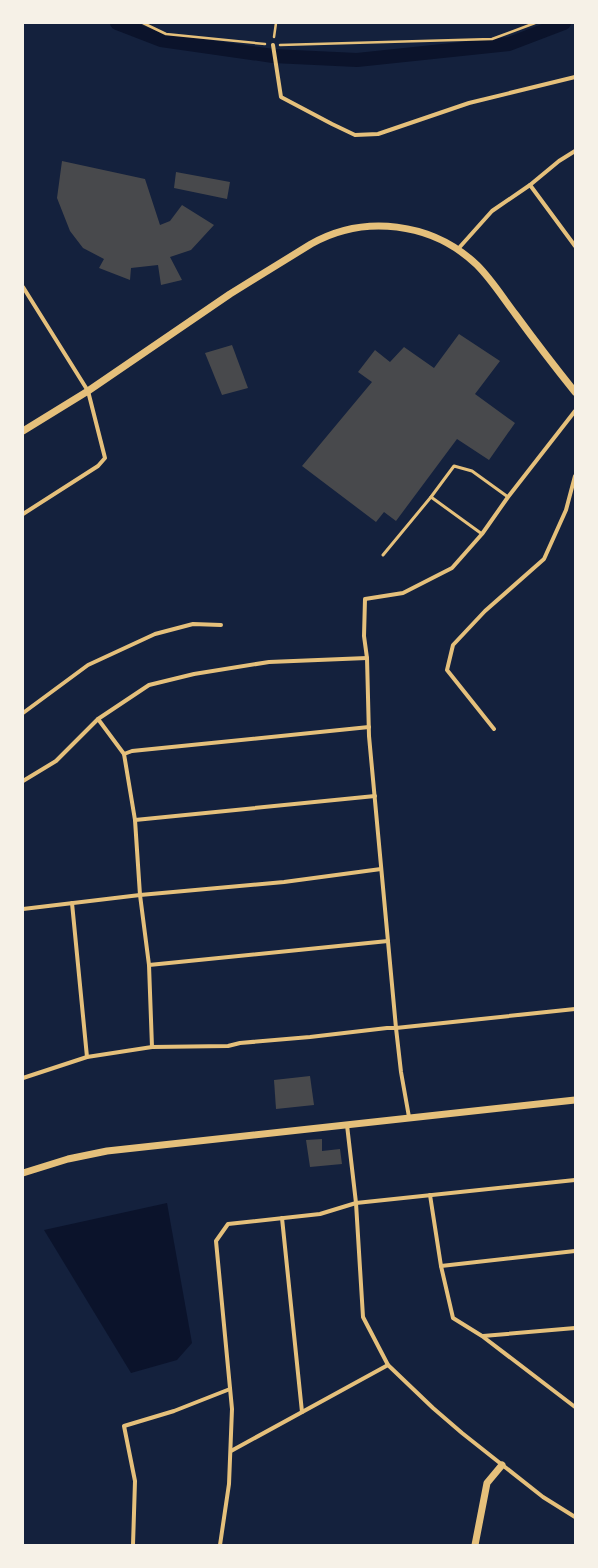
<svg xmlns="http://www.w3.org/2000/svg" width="598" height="1568" font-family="Montserrat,sans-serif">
<rect width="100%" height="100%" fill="#14213d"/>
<path fill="#0b132b" d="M167,1203L192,1343L177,1360L131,1373L44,1230Z"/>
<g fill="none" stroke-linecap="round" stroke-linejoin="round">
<path stroke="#0b132b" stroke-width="14" d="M117,23L161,40L273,56L357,60L509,44L564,23"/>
</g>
<g fill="#48494c">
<path d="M62,161L145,179L160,225L170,221L182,205L214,225L191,250L170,257L182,280L161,285L158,265L131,268L130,280L99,268L104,259L83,248L70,231L57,198Z"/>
<path d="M176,172L230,182L227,199L174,188Z"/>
<path d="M459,334L500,361L475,394L515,423L489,460L457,439L396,521L384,512L376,522L302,466L372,382L358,372L375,350L390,362L404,347L434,368Z"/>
<path d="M232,345L248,388L222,395L205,353Z"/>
<path d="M310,1076L314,1105L276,1109L274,1080Z"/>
<path d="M322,1139V1151L340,1149L342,1164L310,1167L306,1140Z"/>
</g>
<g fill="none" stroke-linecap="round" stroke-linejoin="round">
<g stroke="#e5c07b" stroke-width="2.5">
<path d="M143,23L166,34L265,44"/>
<path d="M274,37L276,23"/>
<path d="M280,45L492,39L535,23"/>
</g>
<g stroke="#e5c07b" stroke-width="3">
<path d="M482,534L431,497L454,466L472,471L508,497"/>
<path d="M383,555L431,497"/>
</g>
<g stroke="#e5c07b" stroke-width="4">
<path d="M273,45L281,97L332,124L355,135L378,134L469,103L575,77"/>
<path d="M530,185L575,246"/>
<path d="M458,249L492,211L530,185L559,161L575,151"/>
<path d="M23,287L88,391L105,458L98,466L23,514"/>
<path d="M23,713L88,665L155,634L193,624L221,625"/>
<path d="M98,719L124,754L135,820L140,895L149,965L152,1047"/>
<path d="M494,729L447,670L453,645L485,611L544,559L566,510L575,476"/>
<path d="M124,754L132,751L369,727"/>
<path d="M23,781L56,761L98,719L149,685L194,674L269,662L367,658"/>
<path d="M135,820L375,796"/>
<path d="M72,903L87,1057"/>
<path d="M23,909L140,895L284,882L381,869"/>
<path d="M149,965L388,941"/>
<path d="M23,1078L87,1057L152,1047L228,1046L240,1043L310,1037L387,1028H396L575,1009"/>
<path d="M409,1117L401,1072L396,1028L369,736L367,658L364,636L365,599L403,593L452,568L482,534L508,497L575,411"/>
<path d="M347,1125L356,1203L363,1317L388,1365L433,1408L462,1433L543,1497L575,1517"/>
<path d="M430,1195L441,1266L453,1318L482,1336L575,1407"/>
<path d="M282,1218L302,1412"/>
<path d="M441,1266L575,1251"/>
<path d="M483,1336L575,1328"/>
<path d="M231,1451L388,1365"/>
<path d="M133,1545L135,1481L124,1426L174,1411L230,1389"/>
<path d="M220,1545L229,1484L232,1409L216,1241L228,1224L320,1214L356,1203L575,1180"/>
</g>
<g stroke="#e5c07b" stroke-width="7">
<path d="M23,431L88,391L230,294L311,244C364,214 432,222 477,265C492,280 503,298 516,315C535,341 555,367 575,392"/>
<path d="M23,1173L68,1159L107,1151L575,1100"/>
<path d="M475,1545L487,1483L502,1465"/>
</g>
</g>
<rect width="598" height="1568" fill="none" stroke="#f6f1e7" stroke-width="48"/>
</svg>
